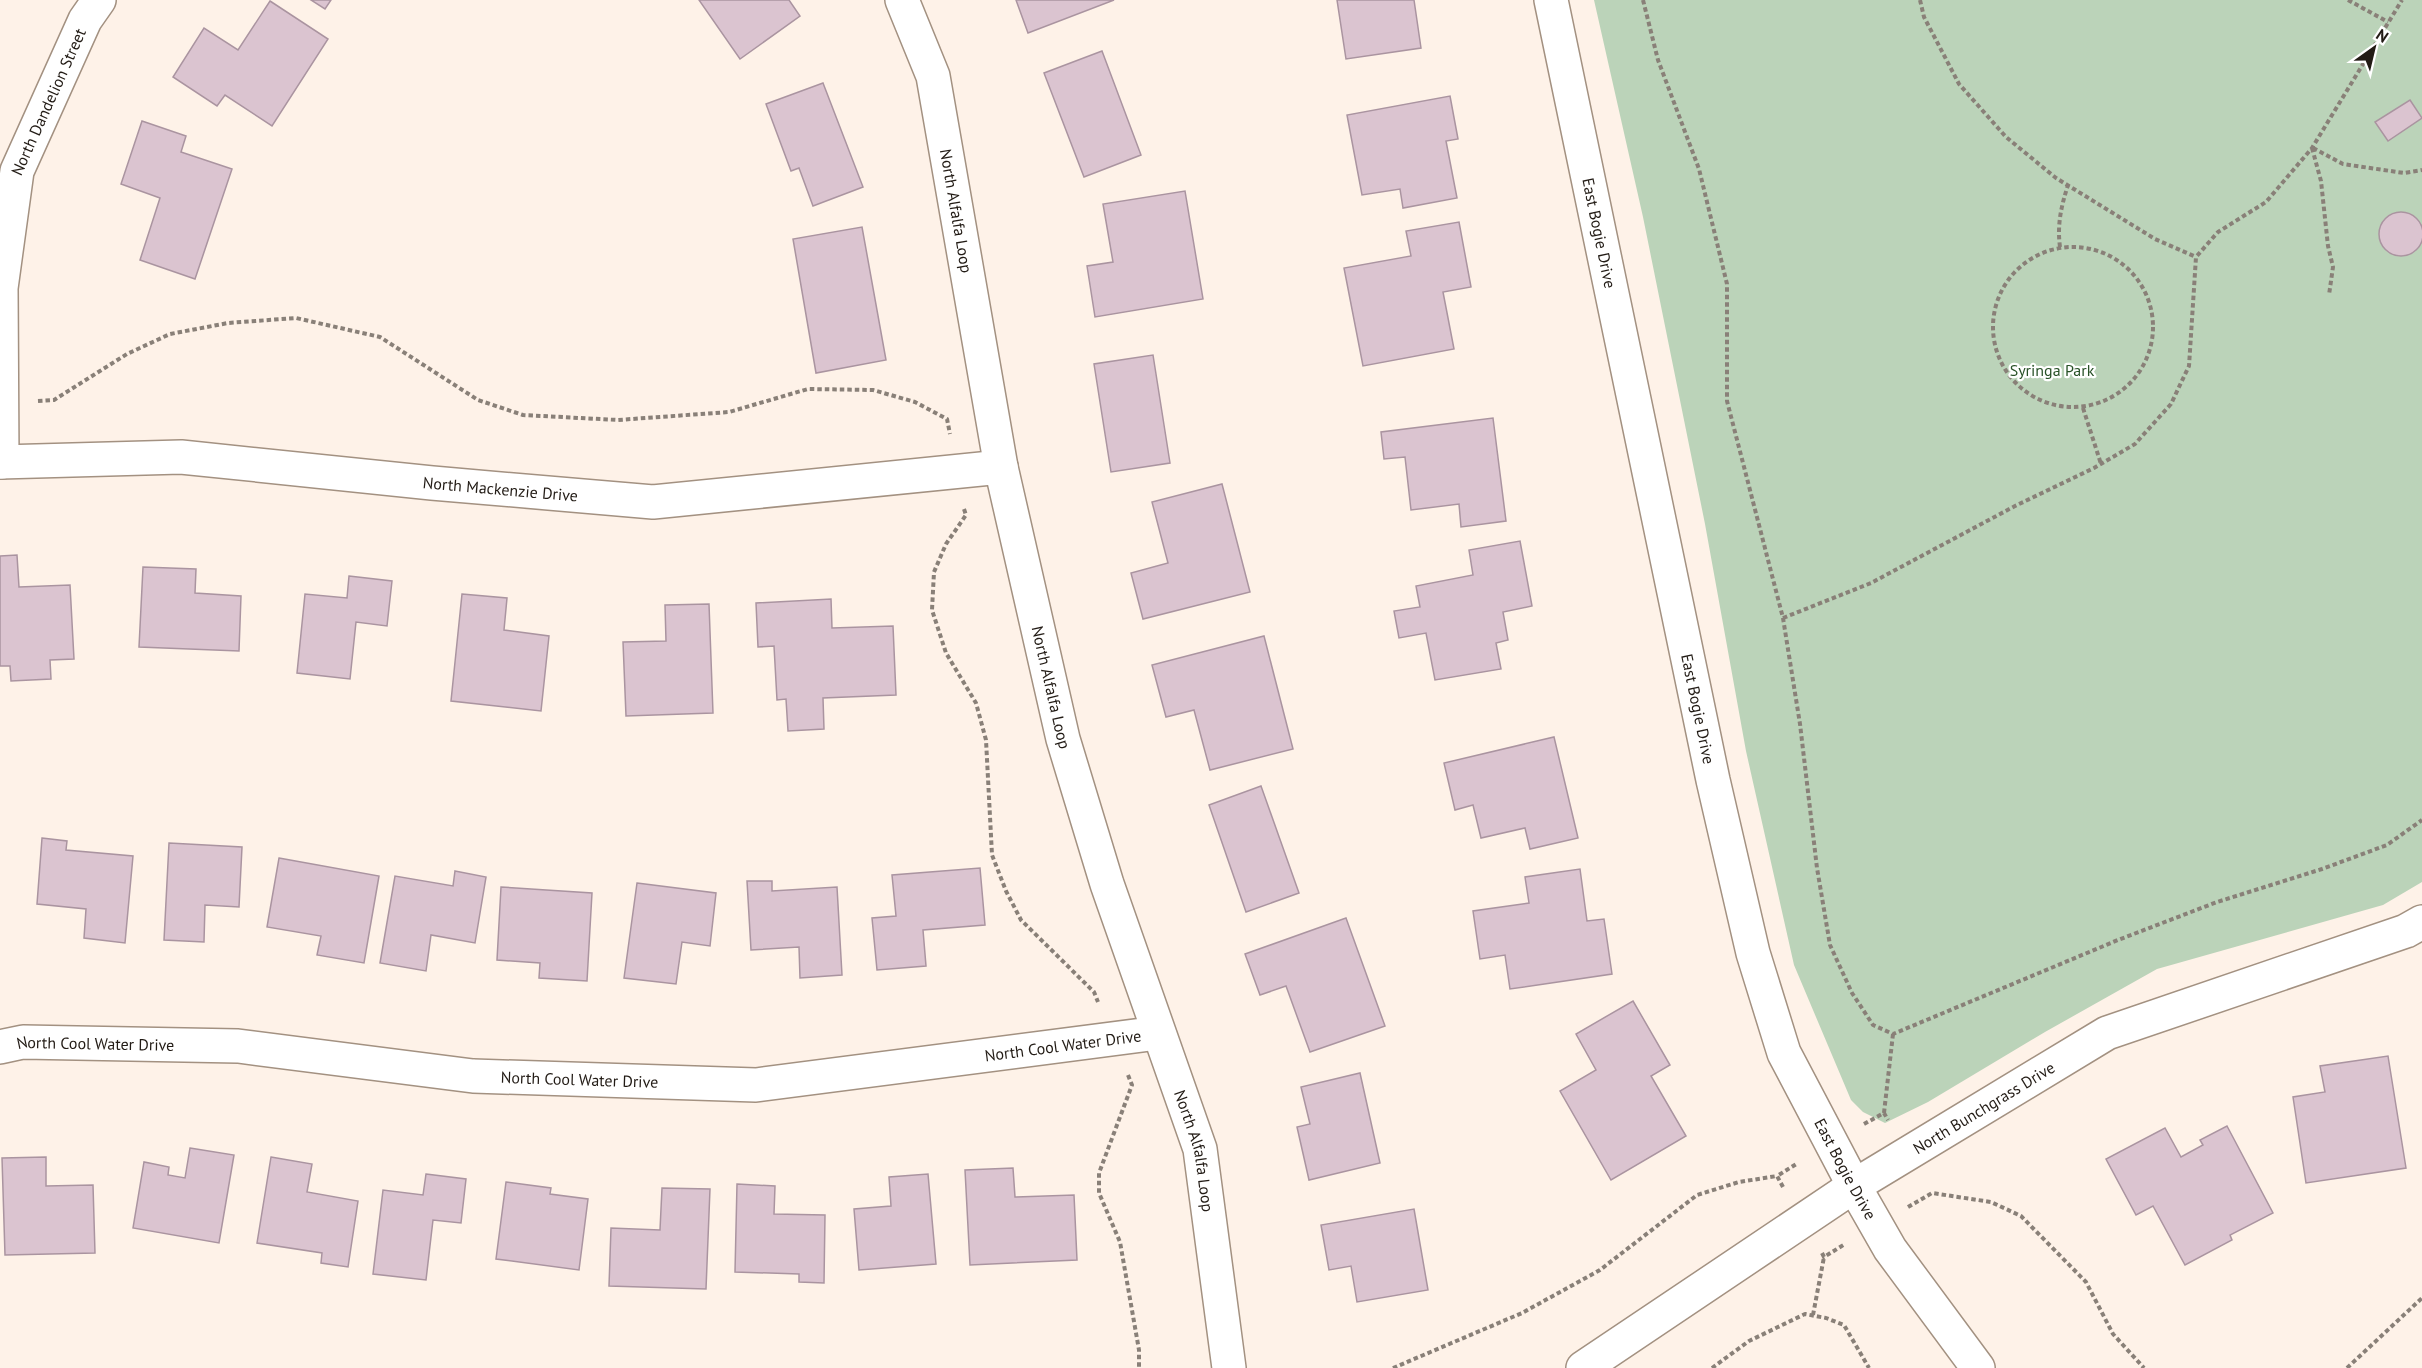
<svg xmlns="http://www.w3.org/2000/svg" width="2422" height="1368" font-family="'PT Sans',sans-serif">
<rect width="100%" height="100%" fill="#fef2e8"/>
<path fill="#bbd3b9" d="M1594,0H2422V882L2383,905L2157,969L2045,1032L1928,1102L1885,1123L1863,1112L1851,1100L1794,965L1746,751L1705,524L1643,217Z"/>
<g fill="#dbc4d0" stroke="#aa94a0" stroke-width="1.5">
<path d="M311,0H331L325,9Z"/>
<path d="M699,0H789L800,16L740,59Z"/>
<path d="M1016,0H1114L1028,33Z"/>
<path d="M1337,0H1414L1421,48L1346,59Z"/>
<path d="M270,1L328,39L272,126L225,95L217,106L173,77L204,28L238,50Z"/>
<path d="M1102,51L1141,155L1084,177L1044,73Z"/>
<path d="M823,83L863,187L813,206L799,168L791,171L766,104Z"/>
<path d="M1450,96L1458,139L1446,141L1457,198L1403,208L1400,189L1362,195L1347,115Z"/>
<path d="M2410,100L2422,118L2388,141L2375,122Z"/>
<path d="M142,121L186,136L181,152L232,169L195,279L140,260L160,198L121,184Z"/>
<path d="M1185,191L1203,299L1095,317L1087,266L1113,262L1103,204Z"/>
<circle cx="2401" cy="234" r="22"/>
<path d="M1459,222L1471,287L1443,292L1454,349L1363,366L1344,268L1411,256L1406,231Z"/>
<path d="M862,227L886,360L816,373L793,239Z"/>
<path d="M1153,355L1170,463L1111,472L1094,364Z"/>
<path d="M1493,418L1506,521L1461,527L1459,504L1411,510L1405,457L1384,459L1381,432Z"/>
<path d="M1222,484L1250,592L1143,619L1131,573L1168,563L1152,502Z"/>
<path d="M1520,541L1532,606L1503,612L1508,640L1496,643L1501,669L1435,680L1426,633L1399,638L1394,611L1420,607L1416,586L1473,575L1469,550Z"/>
<path d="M17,555L19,587L70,585L74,659L50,660L51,679L11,681L10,666H0V556Z"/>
<path d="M143,567L196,569L195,593L241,596L239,651L139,647Z"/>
<path d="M349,576L392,581L387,626L356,622L350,679L297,673L305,594L347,598Z"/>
<path d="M462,594L507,598L504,630L549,636L541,711L451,701Z"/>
<path d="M831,599L832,628L893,626L896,695L823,698L824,729L788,731L786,699L777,700L774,646L758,647L756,603Z"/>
<path d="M709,604L713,713L626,716L623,642L666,641L665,605Z"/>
<path d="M1264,636L1293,749L1210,770L1194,710L1166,717L1152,665Z"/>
<path d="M1554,737L1578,838L1530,849L1525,828L1481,838L1473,805L1455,810L1444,763Z"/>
<path d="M1261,786L1299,893L1246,912L1209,805Z"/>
<path d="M42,838L67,841L66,850L133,856L125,943L84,938L86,909L37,904Z"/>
<path d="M169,843L242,847L239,907L205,905L204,942L164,940Z"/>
<path d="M279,858L379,876L364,963L317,955L321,936L267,927Z"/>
<path d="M980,868L985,925L923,930L926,966L877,970L872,918L896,916L892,875Z"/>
<path d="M1580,869L1587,921L1604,919L1612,974L1510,989L1505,955L1480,959L1473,911L1529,903L1525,877Z"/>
<path d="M455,871L486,877L475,943L431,935L426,971L380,963L395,876L453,886Z"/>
<path d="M747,881H772V891L837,887L842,975L800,978L799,947L751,950Z"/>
<path d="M637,883L716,893L710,946L682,942L676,984L624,978Z"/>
<path d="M501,887L592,893L587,981L539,978L540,963L497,960Z"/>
<path d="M1346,918L1385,1026L1310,1052L1286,986L1260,995L1245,954Z"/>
<path d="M1633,1001L1670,1065L1651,1076L1686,1136L1611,1180L1560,1091L1596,1070L1576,1034Z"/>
<path d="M2388,1056L2406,1168L2306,1183L2293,1097L2325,1092L2320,1066Z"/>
<path d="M1360,1073L1380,1163L1309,1180L1297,1127L1310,1124L1301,1087Z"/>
<path d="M2227,1126L2273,1213L2230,1235L2232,1240L2185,1265L2153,1206L2136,1215L2106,1159L2165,1128L2181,1157L2203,1145L2200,1140Z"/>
<path d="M190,1148L234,1155L219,1243L133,1228L144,1162L169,1167L168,1175L185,1178Z"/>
<path d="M46,1157V1186L93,1185L95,1253L5,1255L2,1158Z"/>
<path d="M271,1157L312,1164L307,1192L358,1201L348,1267L321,1263L322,1253L257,1243Z"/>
<path d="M1013,1168L1015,1197L1074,1195L1077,1260L970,1265L965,1170Z"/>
<path d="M426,1174L466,1179L461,1223L433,1220L426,1280L373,1274L383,1190L423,1195Z"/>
<path d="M928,1174L936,1264L859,1270L854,1209L891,1206L889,1177Z"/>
<path d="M506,1182L551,1188L550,1194L588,1199L579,1270L496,1259Z"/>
<path d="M737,1184L775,1186L774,1214L825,1215L824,1283L799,1282V1274L735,1272Z"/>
<path d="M662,1188L710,1189L706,1289L609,1286L611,1228L660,1230Z"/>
<path d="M1414,1209L1428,1290L1357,1302L1351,1266L1329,1270L1321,1225Z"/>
</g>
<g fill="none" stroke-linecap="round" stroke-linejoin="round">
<defs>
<g id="minor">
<path id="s1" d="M902,0L933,76L1001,467L1063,739L1107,884L1200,1149L1229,1368"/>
<path id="s2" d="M0,462L181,457L432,483L653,502L1001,467"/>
<path id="s3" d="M2,462L1,288L17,171L85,20L99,0"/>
<path id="s4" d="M0,1047L23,1042L238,1046L473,1076L756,1085L1158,1033"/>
<path id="s5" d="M1583,1368L1854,1186L2107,1033L2406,931L2422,922"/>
</g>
<g id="tertiary">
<path id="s6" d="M1551,0L1713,780L1753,953L1784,1053L1854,1186L1890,1249L1978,1368"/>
</g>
</defs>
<use href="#minor" stroke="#a39181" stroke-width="36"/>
<use href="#tertiary" stroke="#a39181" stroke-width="36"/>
<g stroke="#898078" stroke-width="4" stroke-dasharray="4.5 3" stroke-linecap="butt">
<path d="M1643,0L1658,60L1699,169L1727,284V401L1783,618L1800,724L1817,868L1830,945L1852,993L1873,1025L1893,1034L2118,940L2217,902L2322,869L2387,845L2422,820"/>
<path d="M1920,0L1924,17L1959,84L2006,137L2056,178L2155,239L2196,257"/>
<path d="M2348,0L2388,22"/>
<path d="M2312,148L2321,181L2328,246L2333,267L2329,295"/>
<path d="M2313,148L2343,164L2404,173L2422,170"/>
<path d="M2060,247C2057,225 2061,207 2068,185"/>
<circle cx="2073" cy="327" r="80"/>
<path d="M38,401L54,400L127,354L170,334L228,323L296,318L380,337L478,400L523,415L618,420L729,412L808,389L873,390L915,402L947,419L950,434"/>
<path d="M2083,408L2101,464"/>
<path d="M964,509L966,515L946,544L934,572L932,610L946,653L976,703L986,740L992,855L1006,891L1021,920L1094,992L1098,1002"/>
<path d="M1783,618L1871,583L2015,506L2094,468L2135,444L2171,404L2189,366L2196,257L2218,232L2266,202L2312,148L2402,0"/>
<path d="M1128,1075L1132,1085L1099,1173V1193L1120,1242L1139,1350V1368"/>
<path d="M1884,1113L1893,1034"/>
<path d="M1864,1124L1884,1113L1888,1120"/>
<path d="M1783,1187L1777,1176L1798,1163"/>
<path d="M1908,1207L1932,1193L1991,1202L2021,1216L2086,1282L2113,1334L2144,1368"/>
<path d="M1822,1253L1824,1257L1845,1244"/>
<path d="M1813,1315L1824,1257"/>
<path d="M1393,1368L1522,1313L1600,1270L1697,1195L1739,1182L1777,1176"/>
<path d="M1712,1368L1749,1341L1805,1314L1826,1318L1844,1325L1869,1368"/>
<path d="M2347,1368L2422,1298"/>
</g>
<use href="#minor" stroke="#fff" stroke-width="33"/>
<use href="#tertiary" stroke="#fff" stroke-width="33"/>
</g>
<g text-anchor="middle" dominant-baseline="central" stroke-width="4.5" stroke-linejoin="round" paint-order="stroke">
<g font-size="16" fill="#221b15" stroke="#fff">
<text stroke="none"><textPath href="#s3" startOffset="368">North Dandelion Street</textPath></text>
<text stroke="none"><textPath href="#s1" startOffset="219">North Alfalfa Loop</textPath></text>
<text stroke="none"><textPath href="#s6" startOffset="238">East Bogie Drive</textPath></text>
<text stroke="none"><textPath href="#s2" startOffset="502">North Mackenzie Drive</textPath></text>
<text stroke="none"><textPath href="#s1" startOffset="705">North Alfalfa Loop</textPath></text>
<text stroke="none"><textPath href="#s6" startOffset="724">East Bogie Drive</textPath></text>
<text stroke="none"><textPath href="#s4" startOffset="96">North Cool Water Drive</textPath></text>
<text stroke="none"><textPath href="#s4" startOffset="1068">North Cool Water Drive</textPath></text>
<text stroke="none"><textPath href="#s4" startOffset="582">North Cool Water Drive</textPath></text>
<text stroke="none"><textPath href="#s5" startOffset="478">North Bunchgrass Drive</textPath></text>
<text stroke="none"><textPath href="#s1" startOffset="1191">North Alfalfa Loop</textPath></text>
<text stroke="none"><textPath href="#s6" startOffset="1210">East Bogie Drive</textPath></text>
</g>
<g font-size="16" fill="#285127" stroke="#fff">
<text x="2052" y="370">Syringa Park</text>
</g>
</g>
<g transform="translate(2374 48) rotate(34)" stroke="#ffffff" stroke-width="4.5" paint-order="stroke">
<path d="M0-4.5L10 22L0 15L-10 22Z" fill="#221b15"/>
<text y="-9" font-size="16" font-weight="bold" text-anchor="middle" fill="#221b15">N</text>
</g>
</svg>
